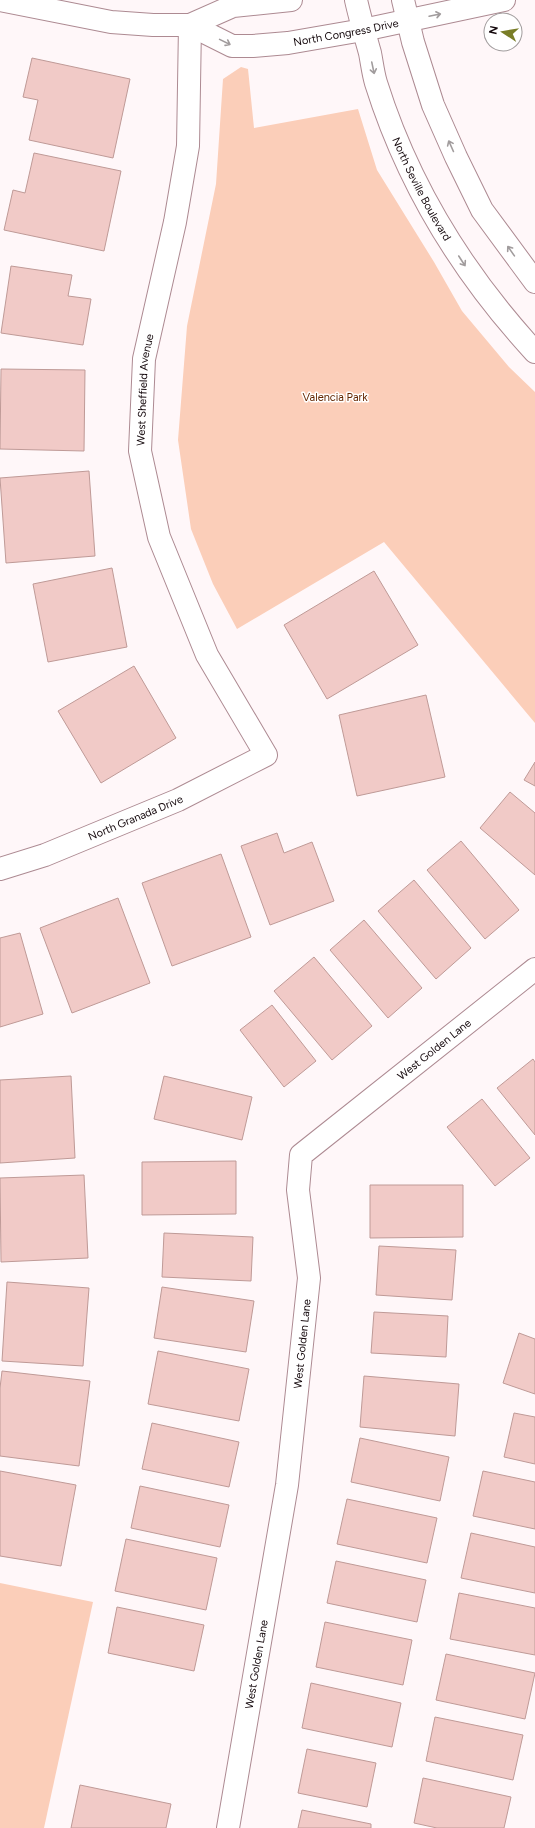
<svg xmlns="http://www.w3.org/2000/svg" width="535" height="1828" font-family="Figtree,sans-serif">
<rect width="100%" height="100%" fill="#fff7f9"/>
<g fill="#fbceb9">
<path d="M241,67L248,69L254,128L358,109L377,170L434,262L462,311L509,367L535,392V723L384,542L237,629L213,584L191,529L178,440L187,326L216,184L223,79Z"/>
<path d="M0,1583L93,1602L44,1828H0Z"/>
</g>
<g fill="#f1cac7" stroke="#bf9a97">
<path d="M32,58L130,79L113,158L29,140L38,100L23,97Z"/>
<path d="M34,153L121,171L104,251L4,230L13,190L25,193Z"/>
<path d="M11,266L72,275L68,296L91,299L83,345L1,333Z"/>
<path d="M1,369L85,370L84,451L0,449Z"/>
<path d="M89,471L95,556L6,563L0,478Z"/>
<path d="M112,568L127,647L48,662L33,584Z"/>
<path d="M374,571L418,645L327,699L284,625Z"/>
<path d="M134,666L176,738L101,783L58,711Z"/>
<path d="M426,695L445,777L357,796L339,715Z"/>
<path d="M535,762V786L524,780Z"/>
<path d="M510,792L535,813V875L480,828Z"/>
<path d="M277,833L284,853L312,842L334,901L270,925L241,846Z"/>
<path d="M461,841L519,910L485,939L427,870Z"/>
<path d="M221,854L251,937L172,966L142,883Z"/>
<path d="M414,880L471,948L436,979L378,911Z"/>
<path d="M118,898L150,983L72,1013L40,928Z"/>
<path d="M364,920L422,988L388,1018L330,950Z"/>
<path d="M20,933L43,1014L0,1027V938Z"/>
<path d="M314,957L372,1026L332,1060L274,991Z"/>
<path d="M272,1005L316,1061L284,1087L240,1030Z"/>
<path d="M533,1059L535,1062V1135L497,1088Z"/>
<path d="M71,1076L75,1158L0,1163V1080Z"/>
<path d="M164,1076L252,1097L242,1140L154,1119Z"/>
<path d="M482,1099L530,1158L495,1186L447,1127Z"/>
<path d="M236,1161V1214L142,1215V1162Z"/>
<path d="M84,1175L88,1258L1,1262L0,1178Z"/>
<path d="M370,1185H463V1237L370,1238Z"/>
<path d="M164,1233L253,1237L251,1281L162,1277Z"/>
<path d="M379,1246L456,1250L452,1300L376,1295Z"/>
<path d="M7,1282L89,1288L83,1366L2,1361Z"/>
<path d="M162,1287L254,1301L246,1352L154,1338Z"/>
<path d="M374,1312L448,1316L446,1357L371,1353Z"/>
<path d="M519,1333L535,1339V1394L503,1383Z"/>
<path d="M158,1351L249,1369L239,1421L148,1404Z"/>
<path d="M2,1371L90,1381L79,1466L0,1456V1388Z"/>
<path d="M364,1376L459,1384L455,1436L360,1427Z"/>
<path d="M514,1413L535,1417V1464L504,1457Z"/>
<path d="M152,1423L239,1442L229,1487L142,1469Z"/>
<path d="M360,1438L449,1457L440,1501L351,1482Z"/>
<path d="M0,1471L76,1485L61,1566L0,1556Z"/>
<path d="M483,1471L535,1482V1529L473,1516Z"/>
<path d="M140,1486L229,1505L220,1547L131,1528Z"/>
<path d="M347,1499L437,1518L427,1563L337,1544Z"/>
<path d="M471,1533L535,1547V1593L461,1578Z"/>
<path d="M126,1539L217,1558L206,1610L115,1591Z"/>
<path d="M336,1561L426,1580L417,1622L327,1603Z"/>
<path d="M459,1593L535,1608V1655L450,1639Z"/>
<path d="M117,1607L204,1625L194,1671L108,1653Z"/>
<path d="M325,1622L412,1640L403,1685L316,1667Z"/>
<path d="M446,1654L535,1673L525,1719L436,1700Z"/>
<path d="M311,1683L401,1703L392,1747L302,1728Z"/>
<path d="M435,1717L523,1735L513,1780L426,1761Z"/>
<path d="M307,1749L376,1763L367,1807L298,1793Z"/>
<path d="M423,1778L511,1797L504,1828H437L414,1823Z"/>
<path d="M80,1785L171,1804L166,1828H71Z"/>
<path d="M302,1810L371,1824V1828H298Z"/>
</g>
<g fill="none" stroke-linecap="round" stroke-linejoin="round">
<defs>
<g id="minor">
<path d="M0,0L111,22L153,25H190L233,6L291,0"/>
<path id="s1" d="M356,0C360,18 365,35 370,53C372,63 373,73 376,83C408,185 463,274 535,352"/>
<path d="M403,0L413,42L433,105L456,157L482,210L535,282"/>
<path id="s2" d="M190,25L232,46H253L288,43L363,30L504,0"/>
<path id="s3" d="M0,869L45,855L178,800L266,755L207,655L159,537L140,451L144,359L175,222L188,146L190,25"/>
<path id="s4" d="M228,1828L287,1485L309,1278L298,1190L301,1155L535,969"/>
</g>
</defs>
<use href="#minor" stroke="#ad8a92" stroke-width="24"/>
<use href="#minor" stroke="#fff" stroke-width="22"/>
</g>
<defs><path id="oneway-shaft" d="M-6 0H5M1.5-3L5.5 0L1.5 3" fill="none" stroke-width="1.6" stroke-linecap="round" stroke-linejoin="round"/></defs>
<g stroke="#a19c9d">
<use href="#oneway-shaft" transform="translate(435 15) rotate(-12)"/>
<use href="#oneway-shaft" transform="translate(225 42) rotate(26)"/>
<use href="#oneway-shaft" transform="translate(373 68) rotate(78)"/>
<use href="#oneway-shaft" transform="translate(451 146) rotate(-114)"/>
<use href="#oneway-shaft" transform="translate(511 251) rotate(-125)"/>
<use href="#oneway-shaft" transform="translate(462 261) rotate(57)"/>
</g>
<g text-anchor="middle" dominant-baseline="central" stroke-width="3" stroke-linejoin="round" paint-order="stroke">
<g font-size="11" fill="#13070b" stroke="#fff">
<text stroke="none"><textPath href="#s2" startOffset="162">North Congress Drive</textPath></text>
<text stroke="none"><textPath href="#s1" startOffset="201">North Seville Boulevard</textPath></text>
<text stroke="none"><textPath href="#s3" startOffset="683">West Sheffield Avenue</textPath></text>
<text stroke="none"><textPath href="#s3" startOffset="145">North Granada Drive</textPath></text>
<text stroke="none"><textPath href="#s4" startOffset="850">West Golden Lane</textPath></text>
<text stroke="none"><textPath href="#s4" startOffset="490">West Golden Lane</textPath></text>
<text stroke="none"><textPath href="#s4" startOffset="166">West Golden Lane</textPath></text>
</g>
<g font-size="11" fill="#632600" stroke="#fff">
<text x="335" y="397">Valencia Park</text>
</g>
</g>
<g transform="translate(503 32) rotate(282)"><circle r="19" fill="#ffffff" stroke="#a19c9d"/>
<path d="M0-3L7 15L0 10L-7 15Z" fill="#797d27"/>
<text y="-6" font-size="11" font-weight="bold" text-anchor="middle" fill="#13070b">N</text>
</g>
</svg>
